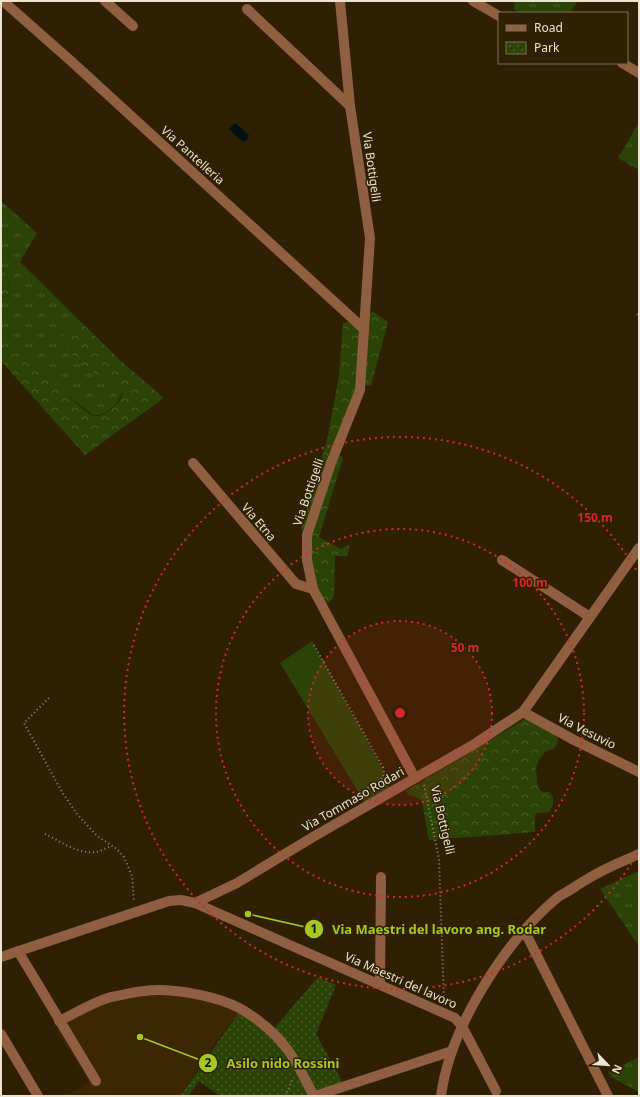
<svg xmlns="http://www.w3.org/2000/svg" width="640" height="1097" font-family="'Noto Sans',sans-serif">
<defs>
<pattern id="grass-tufts" width="24" height="20" patternUnits="userSpaceOnUse"><rect width="24" height="20" fill="#2b4306"/><path d="M3 7l-1-3M5 7V3M7 7l1-3M15 17l-1-3M17 17v-4M19 17l1-3" fill="none" stroke="#4a5e29"/></pattern>
<pattern id="forest-crowns" width="20" height="18" patternUnits="userSpaceOnUse"><rect width="20" height="18" fill="#2b4306"/><path d="M2 6a3 3 0 1 1 6 0M12 15a3 3 0 1 1 6 0" fill="none" stroke="#4a5e29"/></pattern>
<pattern id="park-dots" width="8" height="8" patternUnits="userSpaceOnUse"><rect width="8" height="8" fill="#2b4306"/><path d="M2 2h.1M6 6h.1" fill="none" stroke="#4a5e29" stroke-width="1.8" stroke-linecap="round"/></pattern>
</defs>
<rect width="100%" height="100%" fill="#2f2003"/>
<path fill="#3b2802" d="M162,990L241,1009L214,1045L180,1096H67L89,1082L56,1029L93,1004Z"/>
<g fill="url(#grass-tufts)">
<path d="M515,1H578L570,13H520L514,9Z"/>
<path d="M638,124L639,125V170L618,158Z"/>
<path d="M1,201L37,233L20,262L79,320L63,334L106,380L116,381L124,388C119,402 109,417 93,415L15,354L10,352L1,341V297L7,296L10,283L1,265Z"/>
<path d="M639,871V946L600,889Z"/>
<path d="M639,1057V1092L611,1077L608,1072Z"/>
</g>
<g fill="url(#forest-crowns)">
<path d="M1,265C7,277 13,284 7,296L1,297Z"/>
<path d="M373,312L388,322L371,386L362,385L366,315Z"/>
<path d="M79,320L121,361L164,398L85,455L1,361V341L10,352L15,354L21,352C33,363 84,413 94,416C104,418 115,407 120,400C122,396 123,392 124,388C114,380 114,383 104,379C85,370 67,355 63,334Z"/>
<path d="M353,320L363,330L358,391L307,535L301,529L327,440L339,376L343,323Z"/>
<path d="M338,454L343,458L319,537L341,549L348,545L350,546L347,556H335L334,596L329,603L323,601L318,594L310,559V536Z"/>
<path d="M525,719L530,720L556,736L558,738L557,744L553,749L546,751L540,758L536,768L538,787L542,792H549L553,797V804L549,812L537,813L535,815V832L429,840L422,802L419,798L409,795L406,791Z"/>
</g>
<path fill="url(#park-dots)" d="M318,977L336,985L316,1034L343,1083L327,1096H220L199,1081L188,1096L181,1095L241,1009L271,1032Z"/>
<path fill="#2b4306" d="M312,641L383,769L390,789L365,803L280,663Z"/>
<path fill="#031114" d="M235,123L249,135L247,140L243,142L229,129Z"/>
<g fill="none" stroke-linecap="round" stroke-linejoin="round">
<g stroke="#948871" stroke-width="2" stroke-dasharray="1 3" stroke-linecap="butt">
<path d="M637,314L639,316"/>
<path d="M314,645L383,767C388,787 364,782 361,797"/>
<path d="M49,698L24,723L62,792L77,814L97,836L117,849L124,857L132,876L134,902"/>
<path d="M424,785L439,859L444,1001"/>
<path d="M45,834C60,841 79,855 96,852C101,851 106,848 111,846"/>
<path d="M285,1096L293,1079"/>
</g>
<g stroke="#905e41" stroke-width="10">
<path d="M3,1L71,61L364,329"/>
<path d="M105,1L133,26"/>
<path d="M340,1L350,106L370,238L360,390L331,463L307,535V560L313,589L415,778"/>
<path d="M473,1L499,16"/>
<path d="M247,9L350,106"/>
<path d="M622,63L639,73"/>
<path d="M193,463L296,584L313,589"/>
<path d="M502,560L590,617"/>
<path d="M523,712L574,740L639,772"/>
<path d="M195,903L237,883L313,837L476,743L523,712L639,548"/>
<path d="M524,930L608,1096"/>
<path d="M18,951L96,1081"/>
<path d="M1,957L169,901L181,900L195,903L455,1018L462,1026L496,1091"/>
<path d="M380,984L381,877"/>
<path d="M59,1021C76,1013 93,1002 111,997C122,995 133,992 144,991C170,987 218,996 241,1009C258,1019 275,1033 287,1049C298,1063 305,1080 314,1096"/>
<path d="M1,1034L38,1096"/>
<path d="M315,1096L452,1051"/>
<path d="M441,1096C450,1027 505,941 558,897C564,893 571,890 576,886C584,881 592,876 600,872C612,865 626,860 639,854"/>
</g>
</g>
<circle cx="400" cy="713" r="92" fill="#d62828" fill-opacity=".12"/>
<g fill="none" stroke="#d62828" stroke-width="2" stroke-dasharray="2 4">
<circle cx="400" cy="713" r="92"/>
<circle cx="400" cy="713" r="184"/>
<path d="M638 853A276 276 0 1 1 638 573"/>
</g>
<g text-anchor="middle" dominant-baseline="central" stroke-width="3" stroke-linejoin="round" paint-order="stroke">
<g font-size="12" fill="#ece3d2" stroke="#2f2003">
<text transform="translate(193 155) rotate(42)">Via Pantelleria</text>
<text transform="translate(372 167) rotate(82)">Via Bottigelli</text>
<text transform="translate(308 492) rotate(-71)">Via Bottigelli</text>
<text transform="translate(259 522) rotate(49)">Via Etna</text>
<text transform="translate(587 731) rotate(27)">Via Vesuvio</text>
<text transform="translate(353 799) rotate(-30)">Via Tommaso Rodari</text>
<text transform="translate(443 820) rotate(77)">Via Bottigelli</text>
<text transform="translate(401 980) rotate(24)">Via Maestri del lavoro</text>
</g>
</g>
<circle cx="400" cy="713" r="6" fill="#d62828" stroke="#2f2003" stroke-width="2"/>
<g font-size="12" text-anchor="middle" font-weight="bold" fill="#d62828" stroke="#2f2003" stroke-width="3" stroke-linejoin="round" paint-order="stroke">
<text x="595" y="522">150 m</text>
<text x="530" y="587">100 m</text>
<text x="465" y="652">50 m</text>
</g>
<path fill="none" stroke="#a5c823" stroke-width="1.5" d="M248 914L314 929M140 1037L208 1063"/>
<g fill="#a5c823" stroke="#2f2003" stroke-width="1.5">
<circle cx="248" cy="914" r="4"/>
<circle cx="140" cy="1037" r="4"/>
<circle cx="314" cy="929" r="10"/>
<circle cx="208" cy="1063" r="10"/>
</g>
<g font-size="12" text-anchor="middle" font-weight="bold" fill="#111">
<text x="314" y="933">1</text>
<text x="208" y="1067">2</text>
</g>
<g font-size="13" text-anchor="middle" font-weight="bold" fill="#a5c823" stroke="#2f2003" stroke-width="3" stroke-linejoin="round" paint-order="stroke">
<text x="439" y="934">Via Maestri del lavoro ang. Rodar</text>
<text x="283" y="1068">Asilo nido Rossini</text>
</g>
<rect width="640" height="1097" fill="none" stroke="#ece3d2" stroke-width="4"/>
<rect x="498" y="12" width="130" height="52" fill="#2f2003" stroke="#7b6e56"/>
<rect x="506" y="25" width="20" height="6" fill="#905e41" stroke="#7b6e56"/>
<text x="534" y="32" font-size="12" fill="#ece3d2">Road</text>
<rect x="506" y="42" width="20" height="12" fill="url(#park-dots)" stroke="#7b6e56"/>
<text x="534" y="52" font-size="12" fill="#ece3d2">Park</text>
<g transform="translate(608 1065) rotate(115)" stroke="#2f2003" stroke-width="3" paint-order="stroke">
<path d="M0-3L7 15L0 10L-7 15Z" fill="#ece3d2"/>
<text y="-6" font-size="11" font-weight="bold" text-anchor="middle" fill="#ece3d2">N</text>
</g>
</svg>
